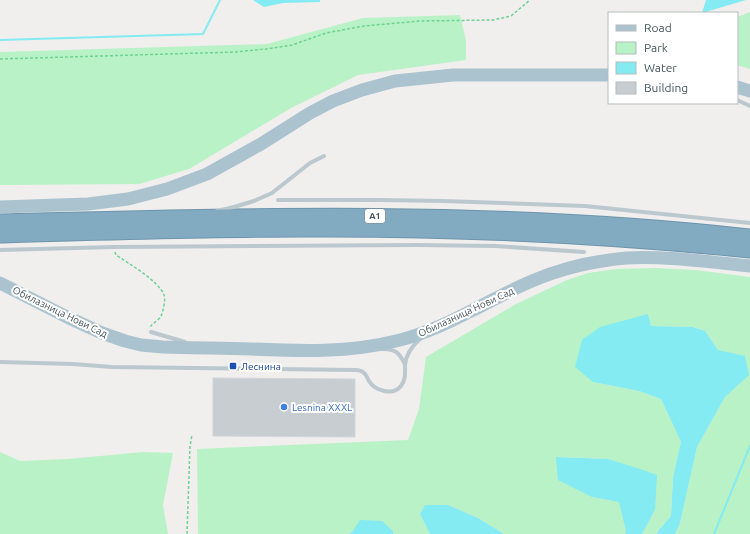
<svg xmlns="http://www.w3.org/2000/svg" width="750" height="534" font-family="Ubuntu,sans-serif">
<rect width="100%" height="100%" fill="#f1eeee"/>
<g fill="#b9f2c6">
<path d="M750,12V69L737,65V17Z"/>
<path d="M460,15L466,41V60L358,75L291,108L189,169L139,184L0,185V52L267,44L363,18Z"/>
<path d="M656,268L695,270L750,277V534H675L680,523L697,447L725,397L748,375L718,350L705,331L693,327L650,326L648,314L593,382L639,391L661,399L681,442L673,477L671,516L658,531L657,534H642L655,510L608,459L556,457L592,497L620,502L626,531L625,534H504L478,518L448,505H426L420,514L430,534H393V531H353L349,534H198L197,449L408,440L419,409L426,357L516,304L567,280L588,273L616,269Z"/>
<path d="M0,452L20,461L68,459L143,452L173,453L163,505L168,534H0Z"/>
</g>
<g fill="#83ebf1">
<path d="M253,0H320V2L283,3L264,7Z"/>
<path d="M706,0H746L702,13Z"/>
<path d="M648,314L651,326L693,327L705,331L718,350L745,356L749,375L725,397L697,447L680,523L675,534H657L658,531L671,516L673,477L681,442L661,399L639,391L593,382L575,367L582,340L600,327Z"/>
<path d="M556,457L608,459L643,470L657,475L655,510L642,534H625L626,531L619,502L592,497L558,480Z"/>
<path d="M425,505H448L478,518L504,534H430L420,514Z"/>
<path d="M360,520L382,521L393,531V534H349L353,531Z"/>
</g>
<g fill="none" stroke-linecap="round" stroke-linejoin="round">
<g stroke="#83ebf1" stroke-width="2">
<path d="M0,40L203,34L220,0"/>
<path d="M714,534L750,446"/>
</g>
</g>
<path fill="#c7cdd1" stroke="#d1d5da" d="M213,378L355,379V437L213,436Z"/>
<g fill="none" stroke-linecap="round" stroke-linejoin="round">
<defs>
<g id="highway">
<path d="M0,222C250,215 500,209 750,237"/>
<path d="M0,235C101,232 201,229 302,229C451,228 601,235 750,250"/>
</g>
</defs>
<use href="#highway" stroke="#6d95ac" stroke-width="17"/>
<g stroke="#6ed292" stroke-width="1.5" stroke-dasharray="3 2" stroke-linecap="butt">
<path d="M0,59L236,52L266,49L292,45L326,33L364,26L420,21L493,20L511,16L530,0"/>
<path d="M115,252L116,255C128,263 159,281 164,295C166,299 163,312 161,316C159,320 153,323 150,327"/>
<path d="M187,534L190,446L192,435"/>
</g>
<g stroke="#bbc8ce" stroke-width="4">
<path d="M737,100L750,106"/>
<path d="M278,200H380L443,201L585,206L750,223"/>
<path d="M217,211L234,207L254,201L272,193L310,163L324,156"/>
<path d="M0,250L113,247L416,245L495,246L584,252"/>
<path d="M151,332L185,342"/>
<path d="M383,349C396,349 399,353 405,364"/>
<path d="M0,362L73,364L112,367L355,370C359,370 362,371 364,373C367,375 367,378 369,381C375,391 393,396 401,386C406,379 405,373 405,365C406,354 412,346 420,339"/>
</g>
<g stroke="#abc3cf" stroke-width="13">
<path d="M737,87L750,91"/>
<path d="M0,207L88,204L128,199L167,189L207,174L261,144L310,113L333,101L362,90L395,81L453,75H609"/>
<path d="M0,283L69,318L102,333L125,341L141,345L163,347C192,348 222,348 251,349C299,351 349,353 396,341C422,335 446,324 469,312C490,302 510,290 532,281C562,268 593,261 626,258C667,256 709,262 750,266"/>
</g>
<use href="#highway" stroke="#82aac0" stroke-width="15"/>
</g>
<rect fill="#1a4fb4" stroke="#fff" stroke-width="1.5" x="229" y="362" width="8" height="8" rx="2"/>
<circle fill="#3f7fe0" stroke="#fff" stroke-width="1.5" cx="284" cy="407" r="4"/>
<g text-anchor="middle" dominant-baseline="central" stroke-width="4" stroke-linejoin="round" paint-order="stroke">
<rect fill="#fff" stroke="#7d888d" stroke-width="1" x="365" y="209" width="20" height="14" rx="3"/>
<g font-size="9" font-weight="bold" fill="#45555c">
<text x="375" y="216">A1</text>
</g>
<g font-size="10" fill="#45555c" stroke="#fff">
<text transform="translate(60 312) rotate(26)">Обилазница Нови Сад</text>
<text transform="translate(466 312) rotate(-25)">Обилазница Нови Сад</text>
</g>
<g font-size="10" fill="#164399" stroke="#fff" text-anchor="start">
<text x="241" y="366">Леснина</text>
</g>
<g font-size="10" fill="#366cbe" stroke="#fff" text-anchor="start">
<text x="292" y="407">Lesnina XXXL</text>
</g>
</g>
<rect x="608" y="12" width="130" height="92" fill="#ffffff" stroke="#b5bbbe"/>
<rect x="616" y="25" width="20" height="6" fill="#abc3cf" stroke="#b5bbbe"/>
<text x="644" y="32" font-size="12" fill="#45555c">Road</text>
<rect x="616" y="42" width="20" height="12" fill="#b9f2c6" stroke="#b5bbbe"/>
<text x="644" y="52" font-size="12" fill="#45555c">Park</text>
<rect x="616" y="62" width="20" height="12" fill="#83ebf1" stroke="#b5bbbe"/>
<text x="644" y="72" font-size="12" fill="#45555c">Water</text>
<rect x="616" y="82" width="20" height="12" fill="#c7cdd1" stroke="#b5bbbe"/>
<text x="644" y="92" font-size="12" fill="#45555c">Building</text>
</svg>
